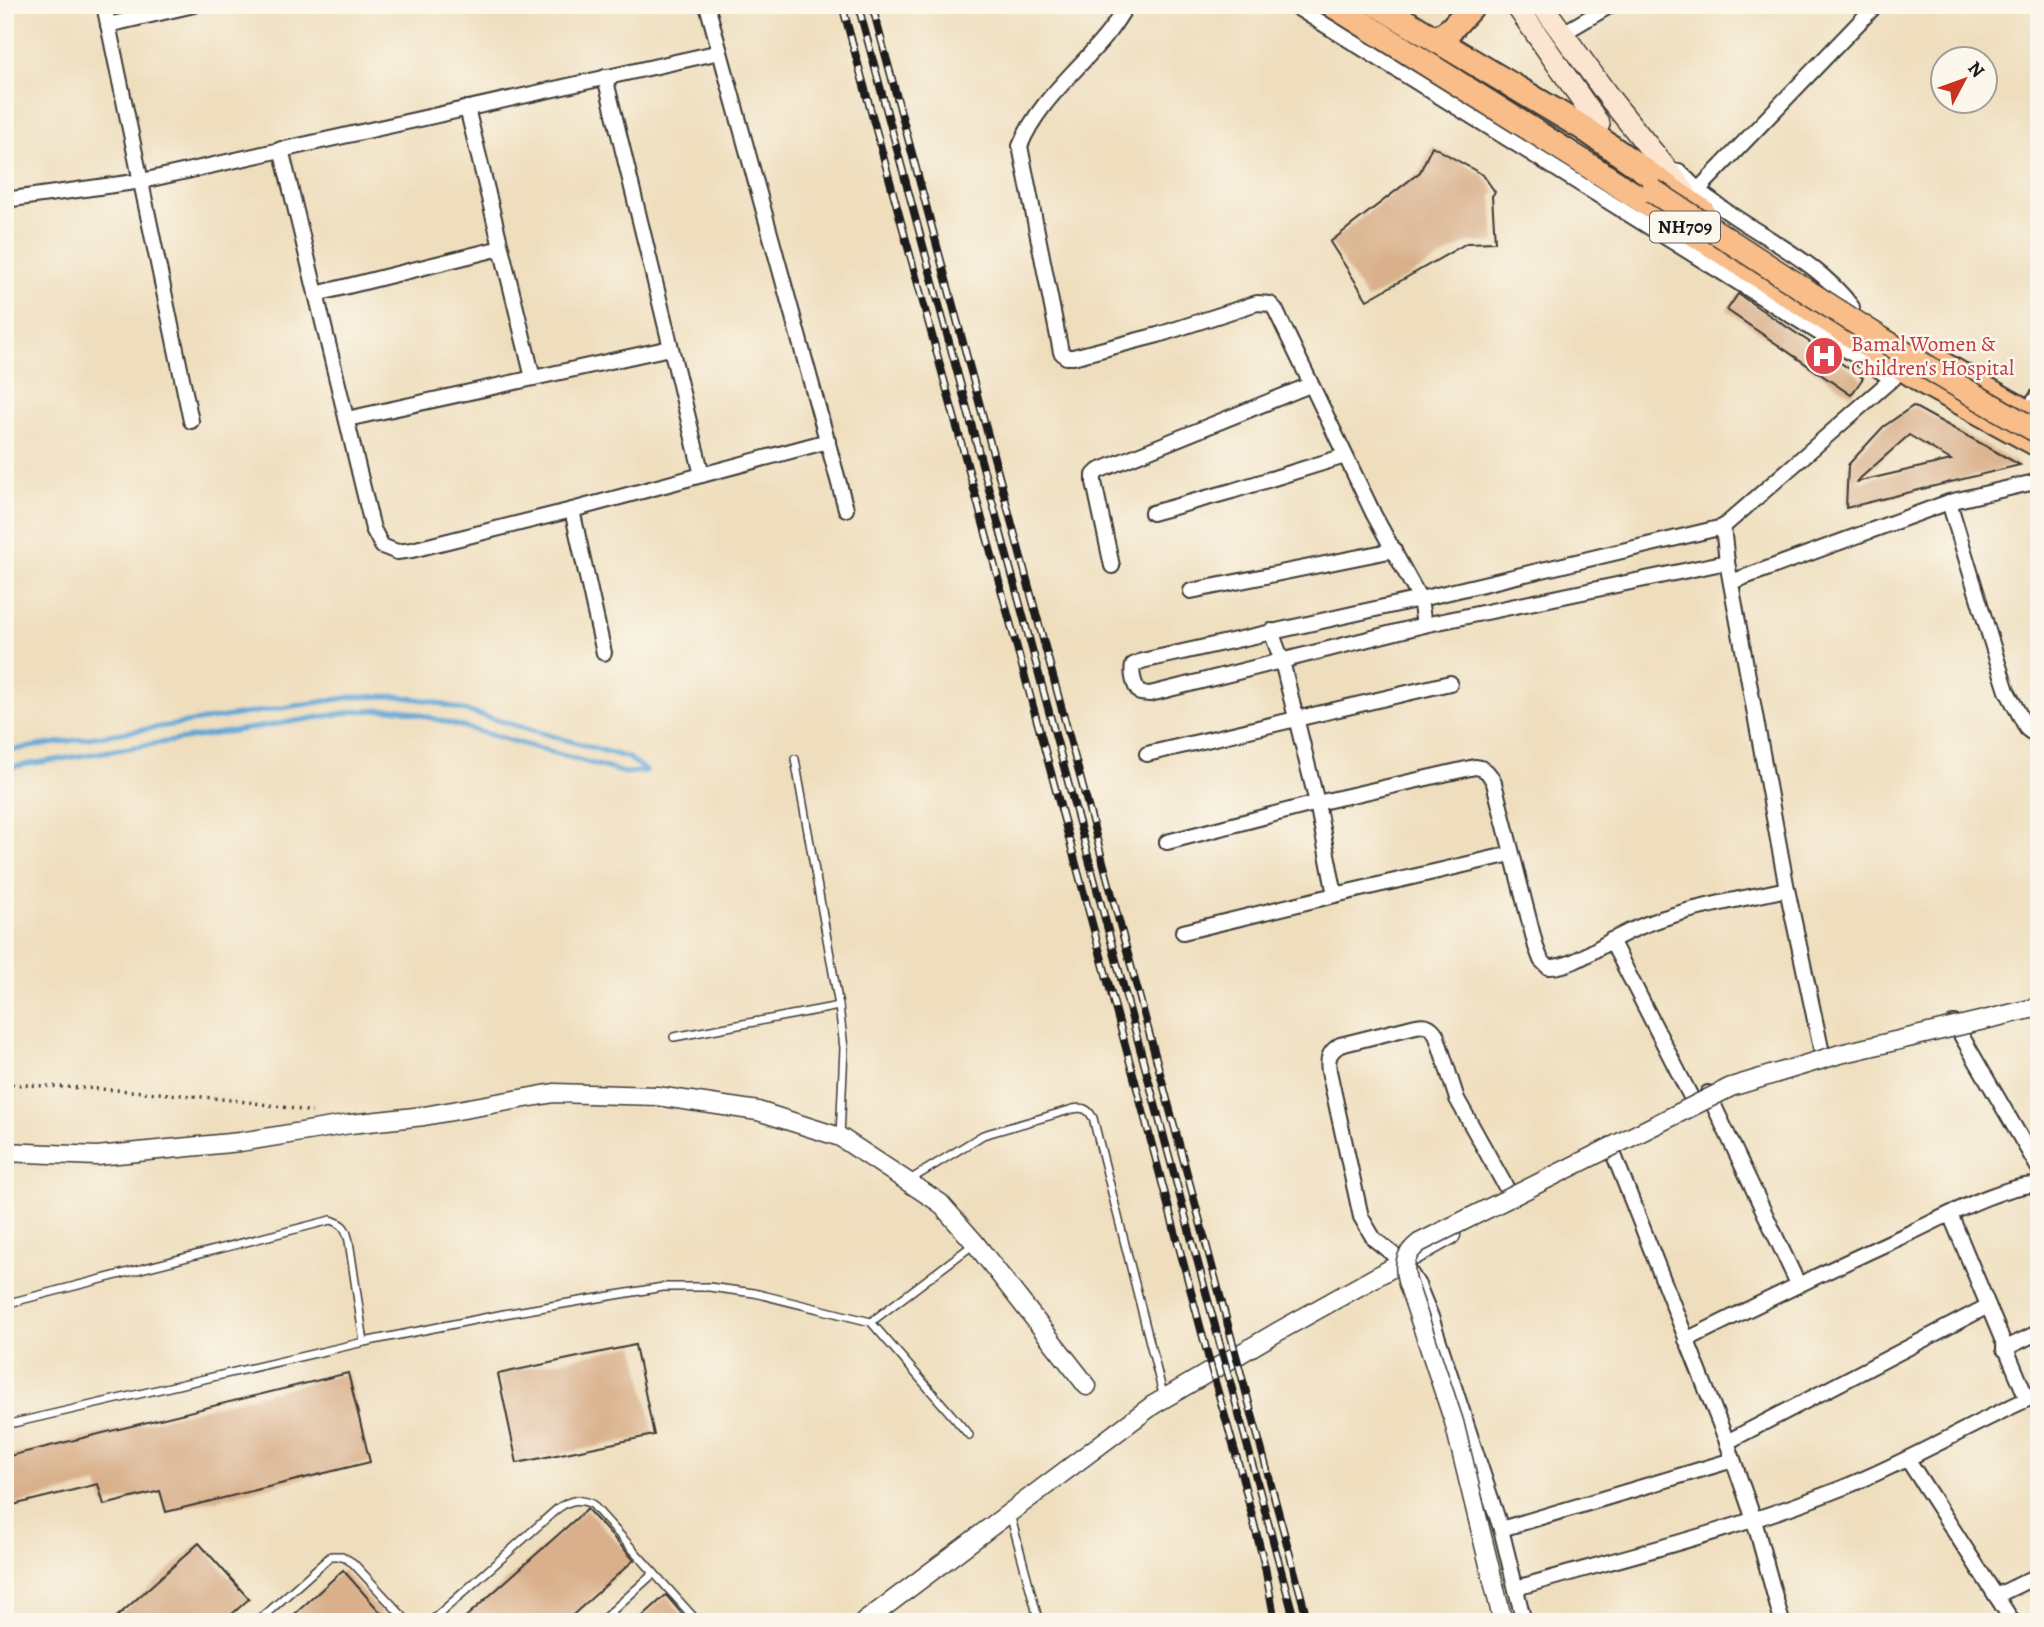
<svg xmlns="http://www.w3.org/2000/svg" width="2044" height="1627" font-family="Alegreya,serif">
<rect width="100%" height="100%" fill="#fbf7ec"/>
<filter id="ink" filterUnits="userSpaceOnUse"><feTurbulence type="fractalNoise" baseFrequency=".0143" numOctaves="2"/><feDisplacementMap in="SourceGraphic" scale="14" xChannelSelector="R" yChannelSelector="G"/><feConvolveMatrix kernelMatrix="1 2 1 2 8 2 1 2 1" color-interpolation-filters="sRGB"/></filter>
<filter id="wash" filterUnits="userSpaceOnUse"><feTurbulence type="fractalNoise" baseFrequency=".00686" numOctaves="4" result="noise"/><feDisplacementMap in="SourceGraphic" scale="28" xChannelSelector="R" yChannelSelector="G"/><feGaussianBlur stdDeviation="1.57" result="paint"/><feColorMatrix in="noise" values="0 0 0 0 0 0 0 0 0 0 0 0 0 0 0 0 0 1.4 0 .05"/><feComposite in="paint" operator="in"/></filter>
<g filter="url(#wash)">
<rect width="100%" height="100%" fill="#efdebd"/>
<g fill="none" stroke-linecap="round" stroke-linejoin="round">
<g stroke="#60a6d6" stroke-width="5">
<path d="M5,751L352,697L397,696L431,701L629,758L646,771"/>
<path d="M5,768L358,711L400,709L625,773L646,771"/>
</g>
</g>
<g id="blocks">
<g fill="#d9b08b" fill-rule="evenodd">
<path d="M1432,146L1483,175L1495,192L1492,196L1495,242L1467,243L1367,300L1330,242L1420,172Z"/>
<path d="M1738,294L1863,378L1851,395L1727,310Z"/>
<path d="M1913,406L2020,465L1846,508L1848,465L1883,427ZM1909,435L1951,460L1856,482Z"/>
<path d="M635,1345L654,1435L517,1463L498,1374Z"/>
<path d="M348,1373L370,1462L166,1512L160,1491L104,1505L98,1484L5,1507V1457Z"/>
<path d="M587,1509L634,1560L565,1622H460Z"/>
<path d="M199,1543L249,1599L223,1622H111Z"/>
<path d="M343,1570L389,1622H286Z"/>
<path d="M666,1595L689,1622H636Z"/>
</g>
</g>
</g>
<g filter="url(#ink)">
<use href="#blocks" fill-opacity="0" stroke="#3c3934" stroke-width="2"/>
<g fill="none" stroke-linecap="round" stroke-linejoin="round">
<defs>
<g id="service">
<path d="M795,759L839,1006L844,1048L840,1137"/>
<path d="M674,1037L839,1006"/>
<path d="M908,1181L983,1135L1073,1109C1084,1107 1088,1109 1093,1118L1164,1398"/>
<path d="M5,1304L331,1220C344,1224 346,1229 349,1241L364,1342"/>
<path d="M871,1322L974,1244"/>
<path d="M5,1425L364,1342L504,1314L663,1287H709L754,1293L871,1322L969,1435"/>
<path d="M1010,1514L1039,1622"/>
<path d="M257,1622L331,1556H342L353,1563L408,1622"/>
<path d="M430,1622L557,1509C570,1500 577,1498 592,1504L698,1622"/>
<path d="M600,1622L654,1573"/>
</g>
<g id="minor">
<path d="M104,5L191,421"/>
<path d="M707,5L846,509"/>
<path d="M1127,5C1121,14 1115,24 1108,33C1079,70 1038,101 1020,146L1061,352L1066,357H1073L1158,335L1257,303L1270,304L1275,309L1374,515L1420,599L1424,625"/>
<path d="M1293,5L1893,379"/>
<path d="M108,25L194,5"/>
<path d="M1570,29L1611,5"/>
<path d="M605,77L702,475"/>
<path d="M467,108L533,378"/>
<path d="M281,149L373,529L382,546L397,552L412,550L572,510L828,441"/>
<path d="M1679,171C1689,181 1699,192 1711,200C1757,236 1817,259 1852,307"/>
<path d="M1698,190L1876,5"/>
<path d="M5,200L142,181L720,52"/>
<path d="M316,294L501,248"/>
<path d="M2027,412L2039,394"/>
<path d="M347,419L670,348"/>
<path d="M1949,502L1997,660L2007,691L2027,729L2031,732L2039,730"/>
<path d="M572,510L604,653"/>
<path d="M1152,513L1232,491L1345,456"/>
<path d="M1723,527L1420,599L1142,661L1133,665C1131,674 1134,686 1140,693L1150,694L1424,625L1727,562"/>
<path d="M1112,566L1094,482V475L1098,471L1310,385"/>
<path d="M1731,582L1949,502L2039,481"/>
<path d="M1191,591L1394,550"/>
<path d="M1271,631L1282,661L1317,803L1335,895L1511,854"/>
<path d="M1147,754L1450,683"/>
<path d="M1167,842L1317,803L1475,767C1486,768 1489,773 1494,783L1536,947L1541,960L1548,967C1571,968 1595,949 1616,938C1668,910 1730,902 1787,889"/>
<path d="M1183,932L1335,895"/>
<path d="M1611,940L1693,1101"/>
<path d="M1954,1023L2039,1169"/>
<path d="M1822,1053L1787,889L1727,562L1723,527L1908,365"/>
<path d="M1708,1093L1798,1284"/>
<path d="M1610,1145L1727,1442L1754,1520L1782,1622"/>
<path d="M1512,1198L1457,1099L1436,1034C1431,1026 1426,1024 1416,1026L1340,1045C1329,1052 1327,1058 1329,1071L1361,1217L1374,1239L1404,1263L1418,1285L1431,1317L1501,1529L1524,1622"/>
<path d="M1950,1214L2027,1399"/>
<path d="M1686,1340C1762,1302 1837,1266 1914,1231C1944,1217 2007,1183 2039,1185"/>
<path d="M2004,1349L2039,1332"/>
<path d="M1727,1442L1988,1306"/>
<path d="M1908,1460L2013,1622"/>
<path d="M1501,1529L1733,1460"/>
<path d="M1516,1588C1625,1557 1736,1530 1842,1488C1910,1461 1972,1423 2039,1394"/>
<path d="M1996,1596L2039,1575"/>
</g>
<g id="tertiary">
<path d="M5,1152L97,1156L240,1142L350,1124L424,1116L554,1093L657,1096L758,1111L840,1137L940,1203L975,1243L1087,1386"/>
<path d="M864,1622L1153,1405L1279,1331L1451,1235"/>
</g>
<g id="secondary">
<path d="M1516,5L1599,124"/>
<path d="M1542,5L1611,100L1685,192"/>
</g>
<g id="trunk">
<path d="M1333,5L1580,160L1927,384L2039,445"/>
<path d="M1378,5L1585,129L1702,211"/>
<path d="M1436,40L1451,29L1473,5"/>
<path d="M1933,359L2039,419"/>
</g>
</defs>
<use href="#service" stroke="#3c3934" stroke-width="10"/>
<use href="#minor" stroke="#3c3934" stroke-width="18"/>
<use href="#tertiary" stroke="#3c3934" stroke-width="21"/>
<use href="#secondary" stroke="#3c3934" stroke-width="24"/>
<use href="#trunk" stroke="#3c3934" stroke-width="28"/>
<path stroke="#3c3934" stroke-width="3.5" stroke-dasharray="2 5" stroke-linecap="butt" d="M5,1084C106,1089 213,1094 312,1112"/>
<use href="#service" stroke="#fff" stroke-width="7"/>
<use href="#minor" stroke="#fff" stroke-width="14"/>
<use href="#tertiary" stroke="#fff" stroke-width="18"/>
<use href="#secondary" stroke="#fce5d0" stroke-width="21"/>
<use href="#trunk" stroke="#f8bd89" stroke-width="24"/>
<defs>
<g id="rail">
<path d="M842,5L1135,1081L1212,1371L1242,1476L1265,1567L1275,1622"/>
<path d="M858,5L1295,1622"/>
<path d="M872,5L1308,1622"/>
</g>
</defs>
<use href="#rail" stroke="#1c1c1c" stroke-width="8"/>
<use href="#rail" stroke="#fbf7ec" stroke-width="5" stroke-dasharray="16" stroke-linecap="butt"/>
<defs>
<path id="tertiary-bridge" d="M1503,1622L1454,1422L1407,1281C1403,1264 1405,1254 1419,1243L1731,1087L1840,1054L2039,1007"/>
<path id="primary-bridge" d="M1653,191C1780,273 1906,359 2039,432"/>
</defs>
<use href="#tertiary-bridge" stroke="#3c3934" stroke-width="21" stroke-linecap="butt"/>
<use href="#primary-bridge" stroke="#3c3934" stroke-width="26" stroke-linecap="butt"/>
<use href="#tertiary-bridge" stroke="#fff" stroke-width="18"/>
<use href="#primary-bridge" stroke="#f8bd89" stroke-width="23"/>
</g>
</g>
<defs>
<symbol id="hospital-disc" viewBox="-11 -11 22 22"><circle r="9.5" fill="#e0444e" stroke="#fbf7ec"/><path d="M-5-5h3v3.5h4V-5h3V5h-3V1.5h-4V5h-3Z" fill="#fff"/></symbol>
</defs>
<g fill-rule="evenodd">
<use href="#hospital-disc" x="1802" y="334" width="44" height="44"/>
</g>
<g text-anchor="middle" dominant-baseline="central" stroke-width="5" stroke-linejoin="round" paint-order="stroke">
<rect fill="#fbf7ec" stroke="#5f5e5a" stroke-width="2" x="1650" y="211.5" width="70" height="31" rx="5"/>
<g font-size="19" font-weight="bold" fill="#1c1c1c">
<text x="1685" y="227">NH709</text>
</g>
<g font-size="21" fill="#be3a42" stroke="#fbf7ec" text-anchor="start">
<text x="1851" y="344">Bamal Women &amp;<tspan x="1851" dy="24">Children's Hospital</tspan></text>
</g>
</g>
<rect width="2044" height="1627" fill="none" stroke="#fbf7ec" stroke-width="28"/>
<g transform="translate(1964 80) rotate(49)"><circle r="33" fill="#fbf7ec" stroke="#a29f99" stroke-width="2"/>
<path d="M0-5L12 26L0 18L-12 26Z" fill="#c8321e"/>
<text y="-10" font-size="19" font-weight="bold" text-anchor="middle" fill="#1c1c1c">N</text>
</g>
</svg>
